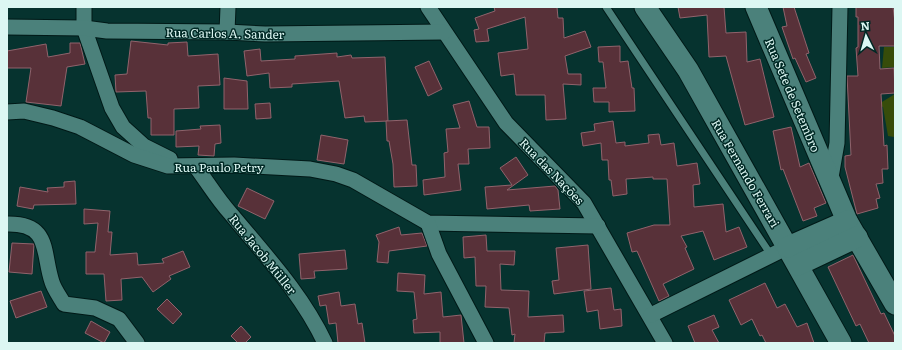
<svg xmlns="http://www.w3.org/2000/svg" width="902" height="350" font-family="Literata,serif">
<rect width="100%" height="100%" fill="#06332f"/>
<g fill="#374c0a">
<path d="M884,47H895V69V67L882,68Z"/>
<path d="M895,94L894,137L888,136L883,107L877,105Z"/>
</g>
<g fill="#583139" stroke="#90636c">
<path d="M494,7H557L558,18H563L564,38L585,31L591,47L565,56L568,74H581V85L563,84L566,119L546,120L545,95H516L514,74L501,76L498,53L528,49L525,17L487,29L489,41L476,42L474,30L479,29L475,18L495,11Z"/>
<path d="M678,7H724L726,33L746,32L747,62L760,59L774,117L745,125L726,56L709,57L707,15L680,18Z"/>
<path d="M783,7H794L809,53L806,54L816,78L806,82L795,58L793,59L782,27L787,26Z"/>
<path d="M856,7H893L895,22V46H879L880,69L894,68L895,93L881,94L884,146L887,145L888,169H882L883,183L876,184L880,198L876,199L878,208L857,214L845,167V156L851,155L847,76H858L856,48L858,47V17H856Z"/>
<path d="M131,41L168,45V43L187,42L188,56L218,54L220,85L198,86L199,108L174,109V135H151V118H148L146,91L116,92L115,75L127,74Z"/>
<path d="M70,43H80L85,64L67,67L61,106L26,102L31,68H7V51L46,44L48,57L70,53Z"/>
<path d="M620,46V62L628,61L632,88H634L635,111L609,112V102H594L593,88H606L603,62H599L598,47Z"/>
<path d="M260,49L261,61L295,59V56L337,53V57L351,55L352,58L385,57L388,121L365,122L364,116L345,118L339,81L292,84V87L270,88L269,73L247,76L244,51Z"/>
<path d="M429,61L442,89L428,96L415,67Z"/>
<path d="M224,78L247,81L248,109H224Z"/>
<path d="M469,101L477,127H489L490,148L468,149L469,164H458L461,190L424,195L423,180L445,177L444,153L448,152L446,129L460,128L453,105Z"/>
<path d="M270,103L271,118L256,119L255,104Z"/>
<path d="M407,120L412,165H416L417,186L394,187L393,164L389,141H387L386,121Z"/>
<path d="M613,121L616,143L625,142V146L649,143L648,135L659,134L661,145L674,143L677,166L697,163L700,184L693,185L694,207L723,204L726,232L739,227L747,247L714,260L703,231L681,236L687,247L685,248L694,269L663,284L669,296L659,301L637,251L632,252L627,233L654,225H670L667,179H653V177L626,179L627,194L613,196L611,180H609L608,160H602L601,143L583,146L581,133L595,131L594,124Z"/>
<path d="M220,125L221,143L215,144L214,156L198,155L199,146L176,147V131L201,129L200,126Z"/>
<path d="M791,127L800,167L809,163L826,203L814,208L817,216L803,221L783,169L781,170L773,131Z"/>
<path d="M321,135L348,140L344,164L317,160Z"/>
<path d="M516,157L528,175L507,190L555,186L558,190L560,209L530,211L529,205L487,209L485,187L512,185L500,168Z"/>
<path d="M75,181L76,204L34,205L33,209L17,206L20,187L48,192L47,188L64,187V182Z"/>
<path d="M247,188L274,201L265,219L238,206Z"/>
<path d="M84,209L110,211L108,232H112L110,255L137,253L138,265L164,263L162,259L183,251L190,267L169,276L171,279L153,292L142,277L121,279L122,300L106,301L104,274H86V252H95L98,223L84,224Z"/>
<path d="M399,227L401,235L422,233L427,246L389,251L388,263L377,262L379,242L376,235Z"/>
<path d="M486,235L487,251H515L514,265L500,264L501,290L529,291L528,317L563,315L564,332L545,333L544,343H514L515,334L512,335L509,308L485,307L486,286H476L475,257L464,258L463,237Z"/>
<path d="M12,243L34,244L32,274L9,272Z"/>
<path d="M588,245L591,289L554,294L552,281L559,280L556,248Z"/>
<path d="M345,250L347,269L314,271L315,278L301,279L299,254Z"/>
<path d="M853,255L881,314L884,313L895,336V343H869L860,324L856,326L828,267Z"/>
<path d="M398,273L425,275L424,294L441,292L443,317L461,315L464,343H440V332L414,333L413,320L417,319L414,292L397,291Z"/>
<path d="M765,283L777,308L785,304L797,327L807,323L814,343H766L762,335L760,336L752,319L741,325L729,300Z"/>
<path d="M611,288L614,310L621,309L622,326L600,329L598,310L587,312L584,291Z"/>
<path d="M41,291L47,307L16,318L10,301Z"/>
<path d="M339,292L341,306L355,304L358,324L362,323L365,343H338L336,323L329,324L326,305L320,306L318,296Z"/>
<path d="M167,299L182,314L173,324L157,309Z"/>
<path d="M714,315L719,327L712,330L719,343H695L688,326Z"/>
<path d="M91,321L110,332L104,343L85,333Z"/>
<path d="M241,326L251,337L245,343H238L231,336Z"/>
</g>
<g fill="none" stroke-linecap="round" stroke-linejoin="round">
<defs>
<path id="service" d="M606,7L771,255"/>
<g id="minor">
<path d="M84,7V28L112,108L123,127L144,146L170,159"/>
<path d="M428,7L506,123L584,203L665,343"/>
<path d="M7,27L84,28L107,31L227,32L265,34L444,32"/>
<path d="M227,32L228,7"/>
<path d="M7,112L24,111L53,118L80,127L134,155L168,166L234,165L310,169L336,174L353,180L428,223L598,226"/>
<path d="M196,167C208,183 218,200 231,214C265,255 302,294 325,343"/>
<path d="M830,183L837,143L840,7"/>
<path d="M428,223L439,254L486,343"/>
<path d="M7,224C51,223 42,252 52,282C54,289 60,297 64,304L95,308L119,319L137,343"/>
<path d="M651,315L788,247"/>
</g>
<g id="secondary">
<path d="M645,7L688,70L841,343"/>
<path d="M756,7L847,221L895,304"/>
<path d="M788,247L847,221"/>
<path d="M798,265L857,237"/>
</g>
</defs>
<use href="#service" stroke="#001917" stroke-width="9"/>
<use href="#minor" stroke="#001917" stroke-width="17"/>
<use href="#secondary" stroke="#001917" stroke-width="23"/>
<use href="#service" stroke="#4b817b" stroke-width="7"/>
<use href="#minor" stroke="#4b817b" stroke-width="15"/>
<use href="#secondary" stroke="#4b817b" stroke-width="21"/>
</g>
<g text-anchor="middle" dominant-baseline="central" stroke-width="3" stroke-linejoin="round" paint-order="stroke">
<g font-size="12" fill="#dcf7f3" stroke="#002925">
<text transform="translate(225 33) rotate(1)">Rua Carlos A. Sander</text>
<text transform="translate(793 95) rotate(67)">Rua Sete de Setembro</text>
<text x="219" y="167">Rua Paulo Petry</text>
<text transform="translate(552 171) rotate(46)">Rua das Nações</text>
<text transform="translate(746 173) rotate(60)">Rua Fernando Ferrari</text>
<text transform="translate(263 254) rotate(51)">Rua Jacob Müller</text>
</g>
</g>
<rect width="902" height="350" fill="none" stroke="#dcf7f3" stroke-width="16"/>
<g transform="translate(866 36) rotate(355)" stroke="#002925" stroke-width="3" paint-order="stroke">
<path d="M0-3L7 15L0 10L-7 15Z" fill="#dcf7f3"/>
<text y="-6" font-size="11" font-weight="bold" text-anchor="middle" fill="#dcf7f3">N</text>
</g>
</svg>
